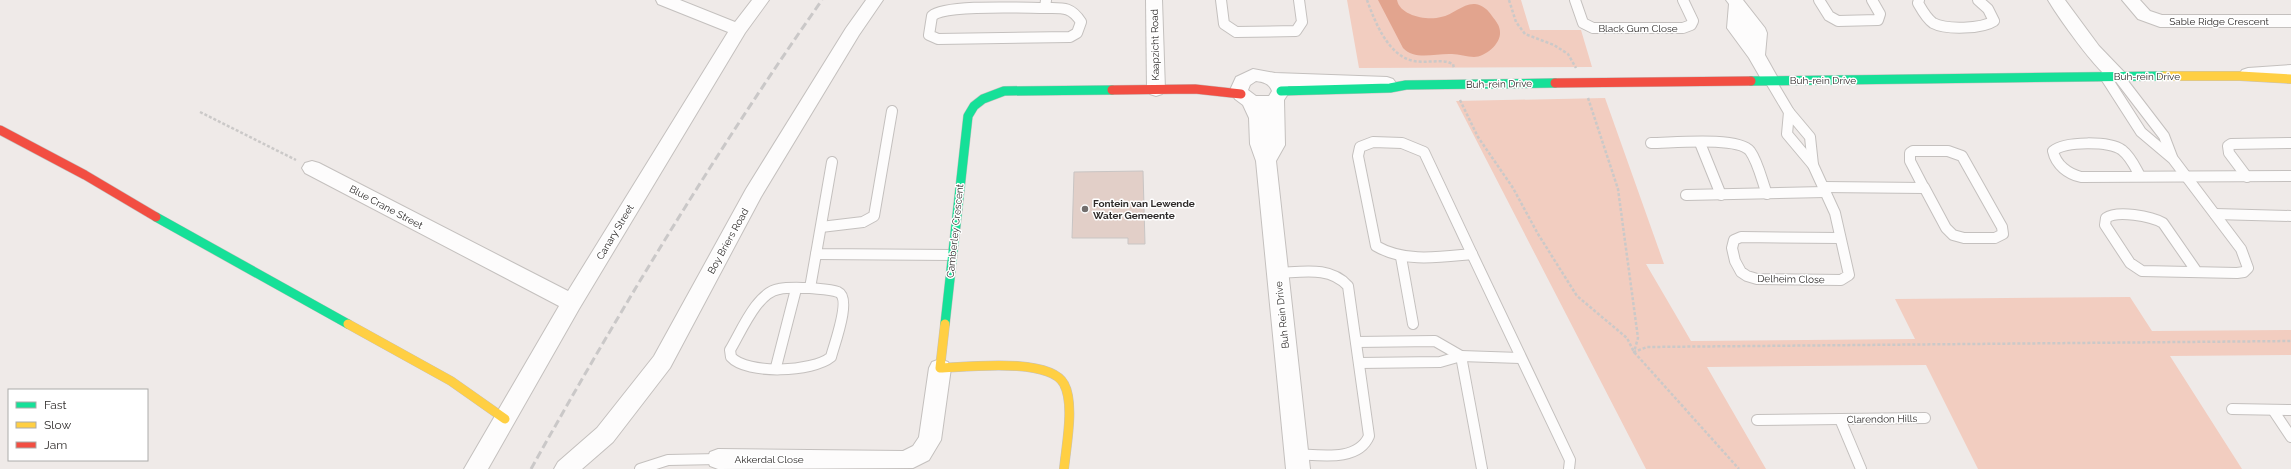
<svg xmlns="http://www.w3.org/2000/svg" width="2291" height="469" font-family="Raleway,sans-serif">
<rect width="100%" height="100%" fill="#efeae8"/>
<g fill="#f2cdc0">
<path d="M1347,0H1521L1530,30H1581L1592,67L1359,68Z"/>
<path d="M1605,98L1664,264H1646L1691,341L1915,339L1895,299L2130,297L2152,331L2291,330V355L2170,356L2242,469H1978L1926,365L1707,367L1766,469H1646L1456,101Z"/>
</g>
<path fill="#e2a48e" d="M1378,0H1397C1400,16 1428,21 1441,17C1453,15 1463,3 1475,4C1483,5 1488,10 1492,16C1496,21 1500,26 1500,32C1501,44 1485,57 1474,57C1467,57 1459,54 1452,54C1436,53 1415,61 1403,48Z"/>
<path fill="#e2cfc8" stroke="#c9c5c4" d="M1143,171L1145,244H1128V238H1072L1074,172Z"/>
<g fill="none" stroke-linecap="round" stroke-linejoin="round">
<defs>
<g id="lane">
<path d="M1221,0L1224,24L1236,32L1296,31L1302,22L1299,0"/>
<path d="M1575,0L1583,23L1593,28H1683L1691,25L1693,21L1683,0"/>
<path d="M1819,0L1829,16L1838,21L1878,20L1880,14L1872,0"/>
<path d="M1919,0L1918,3C1922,10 1926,18 1933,23C1946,30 1982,29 1994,21L1988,9L1978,0"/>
<path d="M1045,8C1062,8 1071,6 1081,22L1077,33L1070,37L938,39L929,35L932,16C945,4 1024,8 1045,8Z"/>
<path d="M1045,8L1046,0"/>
<path d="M2105,76L2141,132L2173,159L2241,249L2248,268L2244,272L2237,273L2142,271L2130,263L2105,225L2106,218C2117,210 2151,216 2163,223L2197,272"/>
<path d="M2118,76L2164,136L2172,157"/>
<path d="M1770,80L1789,112L1810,137L1813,165"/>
<path d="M1789,112L1787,134L1813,165L1835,213L1849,275L1841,280L1757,279L1747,276L1741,272L1735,261L1732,248L1734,240L1741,237L1839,238"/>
<path d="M1373,142L1402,143L1424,152L1472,254C1440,257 1405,263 1376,246L1358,156L1360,147Z"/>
<path d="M1651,143C1671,143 1738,136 1750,151C1758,162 1762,181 1767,194"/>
<path d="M1700,143L1721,195"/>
<path d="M832,162L816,254L952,255"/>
<path d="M2140,176C2135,167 2131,157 2122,150C2109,141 2065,141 2053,151C2056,165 2068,174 2081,177L2291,176"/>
<path d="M2247,177L2229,153L2228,146L2231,144L2291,143"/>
<path d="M1823,187L1924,188L1910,161V153L1913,151H1948L1962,156L2002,227L2003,234L1995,238H1964L1953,235L1946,228L1924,187"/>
<path d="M1686,195L1825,192"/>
<path d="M2215,214L2291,216"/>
<path d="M821,227L863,222L874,216L892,111"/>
<path d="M1472,254L1570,460L1569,469"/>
<path d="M1401,257L1413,324"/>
<path d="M1278,273C1303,272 1330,266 1348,286L1369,436C1358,462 1320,455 1297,454"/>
<path d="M810,288C818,289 830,289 838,292C852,298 834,345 831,357C813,372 747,375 731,357L730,350C741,332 757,292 779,289C789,287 800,288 810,288Z"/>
<path d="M810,288L816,254"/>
<path d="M1356,342L1435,341L1461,356L1482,469"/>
<path d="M1359,363L1440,362L1461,356L1520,358"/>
<path d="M776,367L796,289"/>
<path d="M2232,409L2291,410"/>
<path d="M2273,410L2291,437"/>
<path d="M1840,419L1861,469"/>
<path d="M1757,420L1925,418"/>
<path d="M640,469L668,460L718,459"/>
</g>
<g id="street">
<path d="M656,0H680L735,22L752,0H769L745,33L579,309L488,469H464L559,306L305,173L302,168L305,163L312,161L319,163L568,291L728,32L658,4Z"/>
<path d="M866,0H883L859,35L761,197L670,368L613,442L582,469H554L558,462L597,428L654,356L746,189L846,28Z"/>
<path d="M1146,0H1162L1165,90L1162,94L1156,96L1150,94L1147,90Z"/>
<path d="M1726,0H1743L1765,28L1767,33L1765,55L1779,80L1776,84L1770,86L1764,84L1749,58L1727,28L1729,4Z"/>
<path d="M2048,0H2065L2099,46L2124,72L2127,76L2124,80C2120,82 2116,83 2112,80C2097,72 2058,17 2048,0Z"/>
<path d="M2122,0H2140L2150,11L2162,15H2291V27H2160L2138,19Z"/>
<path d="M2291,65V77L2248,80L2242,78L2239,74L2242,70L2248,68Z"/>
<path d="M1253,69L1275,73L1387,77L1393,79L1396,83L1393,87L1387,89L1288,86L1290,91L1284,100L1285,145L1276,161L1310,469H1286L1256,161L1250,144L1249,118L1243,105L1235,99L1230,90L1236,77ZM1256,81C1263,82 1269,83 1272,91L1269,96H1256L1248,90L1250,85Z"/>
<path d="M940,359L948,362L951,368L941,440L929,460L913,468L718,469L710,466L707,459L710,452L718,449L903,451L913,446L919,437L929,368L932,362Z"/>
</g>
<g id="fast">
<path d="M1751,81L2164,76"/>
<path d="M1281,91L1390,88L1406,85L1555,83"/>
<path d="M156,217L348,324"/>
<path d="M945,324L968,116L974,106L983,99L1004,91L1112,90"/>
</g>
<g id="slow">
<path d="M2164,76H2240L2291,79"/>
<path d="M348,324L451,381L505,419"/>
<path d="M945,324L940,368C966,367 1050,357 1064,384C1075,404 1066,447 1064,469"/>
</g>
<g id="jam">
<path d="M1555,83L1751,81"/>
<path d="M1112,90L1195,89L1241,94"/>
<path d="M0,130L85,175L156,217"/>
</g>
</defs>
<use href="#lane" stroke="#c4c0be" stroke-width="12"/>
<use href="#street" stroke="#c4c0be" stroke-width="2"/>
<use href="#fast" stroke="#c4c0be" stroke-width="10"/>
<use href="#slow" stroke="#c4c0be" stroke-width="10"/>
<use href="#jam" stroke="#c4c0be" stroke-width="10"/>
<g stroke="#cbc9c8" stroke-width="2.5" stroke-dasharray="3 2" stroke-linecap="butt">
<path d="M1367,0C1375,22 1388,56 1414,61C1425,63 1437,60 1448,62L1453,64L1454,68"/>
<path d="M1509,0L1516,22L1525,34L1554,45L1568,54L1576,68"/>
<path d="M1588,98L1618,189L1638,338L1634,352L1647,347L2291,341"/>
<path d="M1460,100L1478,137L1513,188L1538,234L1577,296L1627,338L1634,352L1739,469"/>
<path d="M200,112L296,160"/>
</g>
<use href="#lane" stroke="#fdfcfc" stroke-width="10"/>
<use href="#street" fill="#fdfcfc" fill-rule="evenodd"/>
<use href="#fast" stroke="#16e098" stroke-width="9"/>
<use href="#slow" stroke="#ffcf43" stroke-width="9"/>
<use href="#jam" stroke="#f24e42" stroke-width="9"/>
<path stroke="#cac8c8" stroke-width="3" stroke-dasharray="8 4" stroke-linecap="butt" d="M531,469C621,308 716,151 822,0"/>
</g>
<circle fill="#726e6d" stroke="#fff" stroke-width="1.5" cx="1085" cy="209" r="4"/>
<g text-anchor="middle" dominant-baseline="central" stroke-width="3" stroke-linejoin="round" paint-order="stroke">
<g font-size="10" fill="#2f2c2b" stroke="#fff">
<text x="2219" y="21">Sable Ridge Crescent</text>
<text x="1638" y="28">Black Gum Close</text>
<text transform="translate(1155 45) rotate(-91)">Kaapzicht Road</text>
<text x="2147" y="76">Buh-rein Drive</text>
<text x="1823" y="80">Buh-rein Drive</text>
<text transform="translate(1499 84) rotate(-1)">Buh-rein Drive</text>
<text transform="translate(386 207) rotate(28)">Blue Crane Street</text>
<text transform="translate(955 231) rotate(-84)">Camberley Crescent</text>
<text transform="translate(615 232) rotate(-59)">Canary Street</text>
<text transform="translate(728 241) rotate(-61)">Boy Briers Road</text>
<text transform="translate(1791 279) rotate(1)">Delheim Close</text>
<text transform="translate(1282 315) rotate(-96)">Buh Rein Drive</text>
<text transform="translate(1882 419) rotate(-1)">Clarendon Hills</text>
<text x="769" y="459">Akkerdal Close</text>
</g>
<g font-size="10" font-weight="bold" fill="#2f2c2b" stroke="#fff" text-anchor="start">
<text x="1093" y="203">Fontein van Lewende<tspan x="1093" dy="12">Water Gemeente</tspan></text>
</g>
</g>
<rect x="8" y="389" width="140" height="72" fill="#ffffff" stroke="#acabaa"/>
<rect x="16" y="402" width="20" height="6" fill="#16e098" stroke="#acabaa"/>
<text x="44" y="409" font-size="12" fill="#2f2c2b">Fast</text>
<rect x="16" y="422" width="20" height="6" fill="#ffcf43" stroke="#acabaa"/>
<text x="44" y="429" font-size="12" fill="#2f2c2b">Slow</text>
<rect x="16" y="442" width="20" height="6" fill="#f24e42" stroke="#acabaa"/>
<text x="44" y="449" font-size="12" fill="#2f2c2b">Jam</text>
</svg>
